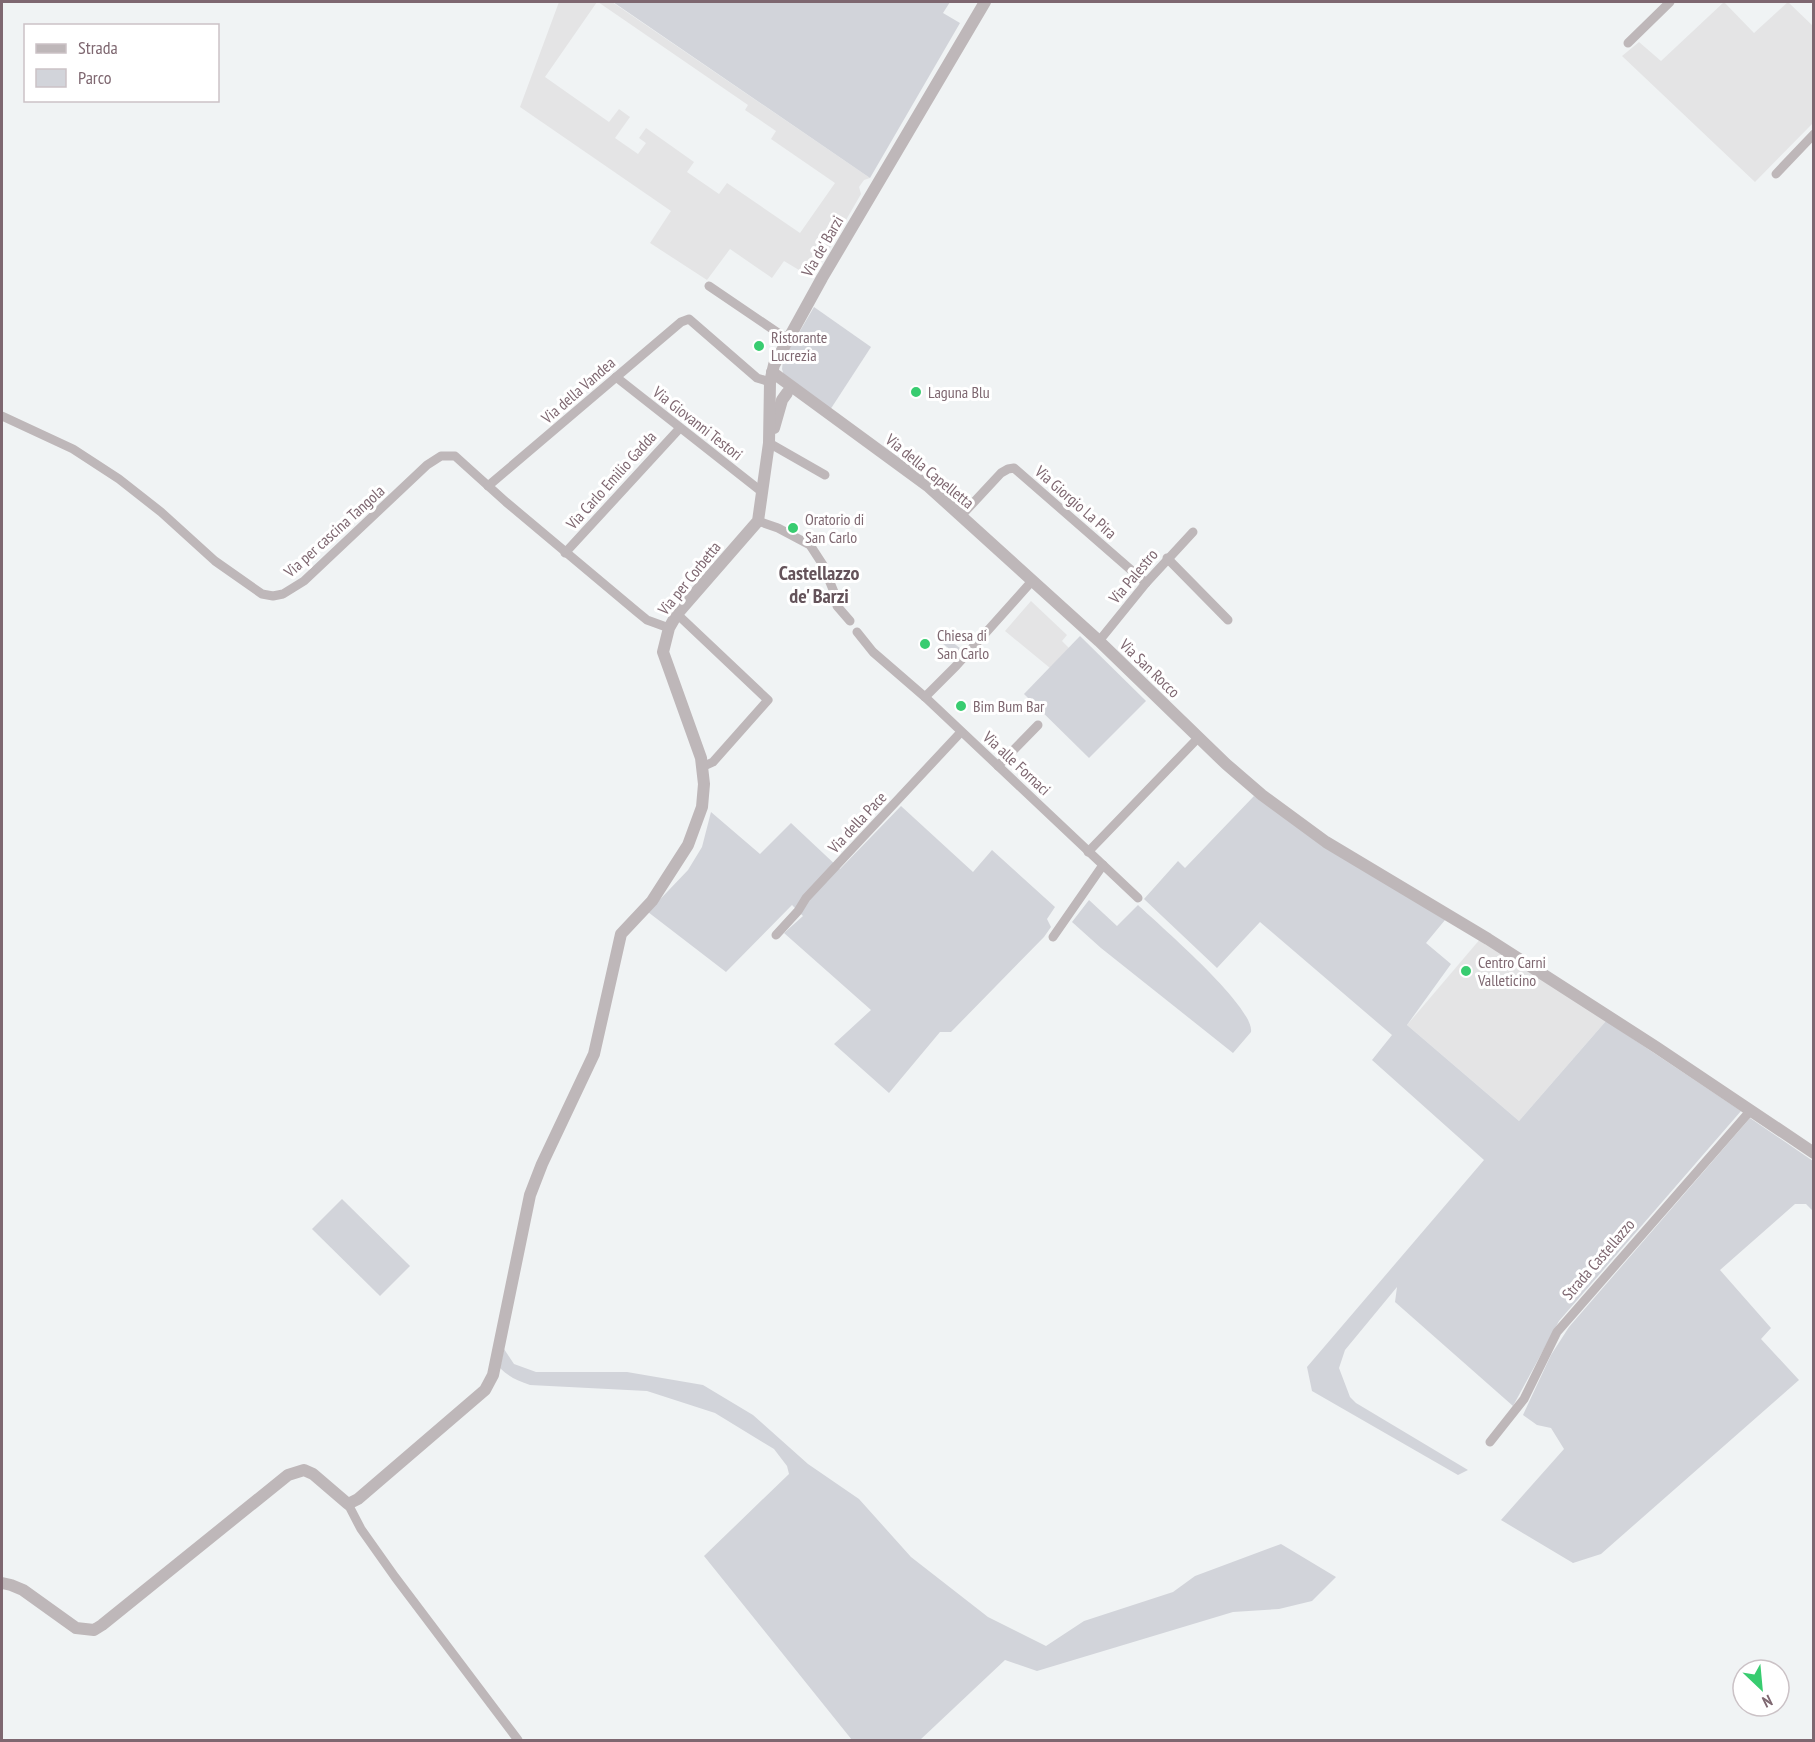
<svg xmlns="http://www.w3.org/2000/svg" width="1815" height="1742" font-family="'PT Sans Narrow',sans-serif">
<rect width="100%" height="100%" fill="#f0f3f4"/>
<g fill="#e4e4e5">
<path d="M559,2H597L545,77L609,122L619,109L630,117L615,138L638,154L646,143L639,138L646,128L694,162L687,172L719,194L727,183L800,233L835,183L771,139L776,131L745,110L748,105L598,2H612L870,178L864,180L859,187L861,194L819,267L814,268L809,276L784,261L772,278L730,249L707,280L650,243L671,211L520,107Z"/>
<path d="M1724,2L1754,33L1788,2L1813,26V123L1755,182L1622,56L1639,42L1661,61Z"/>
<path d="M1031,601L1067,635L1062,641L1069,648L1050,668L1005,631Z"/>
<path d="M1481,938L1606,1021L1519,1121L1407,1025Z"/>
</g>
<g fill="#d2d4da">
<path d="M613,2H950L943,13L960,23L870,178Z"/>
<path d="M814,307L871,347L830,410L784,376L782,369L783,360Z"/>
<path d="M1080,636L1146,701L1089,758L1024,694Z"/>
<path d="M946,637L961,649L957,655L942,643Z"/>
<path d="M1254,796L1445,920L1426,943L1451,964L1407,1025L1519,1121L1606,1021L1741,1111L1559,1321L1513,1406L1395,1302L1397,1287L1345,1350L1339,1368L1350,1397L1356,1403L1468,1470L1458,1475L1312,1391L1307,1367L1484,1160L1372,1060L1392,1035L1260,922L1217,968L1144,899L1178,861L1185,868Z"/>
<path d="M901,806L973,872L992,850L1055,907L1047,919L1051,927L1044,937L951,1032H940L889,1093L834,1044L871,1010L784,933L803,916L792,905L726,972L648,912L688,870L702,847L711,812L760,854L791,823L840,869Z"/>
<path d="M1089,900L1117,926L1138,905C1158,924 1255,1007 1251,1032L1233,1053L1101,948L1072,922Z"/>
<path d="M1750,1118L1813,1161V1211L1806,1204H1795L1720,1270L1771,1328L1761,1339L1799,1380L1601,1554L1573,1563L1501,1520L1564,1449L1551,1428L1537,1425L1523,1415L1551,1355L1569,1327Z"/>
<path d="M342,1199L410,1266L380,1296L312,1229Z"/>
<path d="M504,1349L514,1364L536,1372H627L703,1385L753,1415L808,1464L859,1499L911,1557L988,1617L1046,1646L1084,1621L1173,1592L1195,1576L1281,1544L1336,1577L1312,1601L1279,1609L1233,1612L1037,1671L1005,1660L920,1740H852L704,1556L789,1474L787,1466L774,1449L715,1413L647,1391L530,1385C518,1381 509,1377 500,1368Z"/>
</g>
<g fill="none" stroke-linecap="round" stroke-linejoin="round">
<g stroke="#beb7b9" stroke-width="9">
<path d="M1628,43L1670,2"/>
<path d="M1776,174L1814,134"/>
<path d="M709,286L787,339"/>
<path d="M616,377L762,492"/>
<path d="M2,416L73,449L119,479L161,512L215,561L262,594L273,596L283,594L304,581L427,465L441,456H455L506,502L636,611L647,620L669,628"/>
<path d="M769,443L825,475"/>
<path d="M488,486L681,322L689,319L757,378L770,382"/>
<path d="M961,516L1001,473L1008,469L1014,468L1146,583"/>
<path d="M758,521L778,528L810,545L823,565L836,597L837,606L850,621"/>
<path d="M565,553L680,428"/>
<path d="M1167,558L1228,620"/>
<path d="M677,614L768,700L713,762L702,767"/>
<path d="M857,632L873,652L925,697L1138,898"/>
<path d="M1099,641L1146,583L1193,532"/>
<path d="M925,697L956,666L1032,581"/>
<path d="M998,766L1038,725"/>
<path d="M1088,852L1198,738"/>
<path d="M776,935L798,911L806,898L961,732"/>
<path d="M1053,937L1103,865"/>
<path d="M1490,1442L1524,1399L1557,1332L1751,1110"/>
<path d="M348,1504L361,1529L395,1577L518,1740"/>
</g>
<g stroke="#beb7b9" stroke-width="12">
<path d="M772,372L929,487L1099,641L1226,764L1262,795L1326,842L1488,939L1656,1047L1814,1153"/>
<path d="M774,428L782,400L787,393"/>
<path d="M2,1583L11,1585L23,1590L76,1628L94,1630L102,1625L288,1475L304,1470L313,1474L348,1504L358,1499L485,1390L493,1375L530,1195L542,1164L594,1054L621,934L652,901L688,845L702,807L704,784L701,758L663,652L669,628L677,614L758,521L769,443L770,382L774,365L822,278L985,2"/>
</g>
</g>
<g fill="#38cc70" stroke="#fff" stroke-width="2">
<circle cx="759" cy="346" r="6"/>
<circle cx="916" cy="392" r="6"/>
<circle cx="793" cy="528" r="6"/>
<circle cx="925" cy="644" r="6"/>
<circle cx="961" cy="706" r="6"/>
<circle cx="1466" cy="971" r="6"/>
</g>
<g text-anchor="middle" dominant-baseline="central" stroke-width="6" stroke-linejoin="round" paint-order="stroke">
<g font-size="16" fill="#7e6770" stroke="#fff">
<text transform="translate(822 246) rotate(-60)">Via de' Barzi</text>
<text transform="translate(578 390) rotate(-41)">Via della Vandea</text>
<text transform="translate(698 423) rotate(38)">Via Giovanni Testori</text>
<text transform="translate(930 471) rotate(39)">Via della Capelletta</text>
<text transform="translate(611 480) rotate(-48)">Via Carlo Emilio Gadda</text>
<text transform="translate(1076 502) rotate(41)">Via Giorgio La Pira</text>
<text transform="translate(334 531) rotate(-42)">Via per cascina Tangola</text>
<text transform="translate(1133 576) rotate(-50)">Via Palestro</text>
<text transform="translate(689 578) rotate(-51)">Via per Corbetta</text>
<text transform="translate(1150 668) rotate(44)">Via San Rocco</text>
<text transform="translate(1017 763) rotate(43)">Via alle Fornaci</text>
<text transform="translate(857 822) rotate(-47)">Via della Pace</text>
<text transform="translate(1598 1259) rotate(-49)">Strada Castellazzo</text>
</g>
<g font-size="16" fill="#7e6770" stroke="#fff" text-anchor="start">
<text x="771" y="337">Ristorante<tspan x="771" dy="18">Lucrezia</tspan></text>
<text x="928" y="392">Laguna Blu</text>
<text x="805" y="519">Oratorio di<tspan x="805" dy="18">San Carlo</tspan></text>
<text x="937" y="635">Chiesa di<tspan x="937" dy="18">San Carlo</tspan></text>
<text x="973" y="706">Bim Bum Bar</text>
<text x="1478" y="962">Centro Carni<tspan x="1478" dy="18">Valleticino</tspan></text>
</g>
<g font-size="20" font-weight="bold" fill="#64535a" stroke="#fff">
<text x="819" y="573">Castellazzo<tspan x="819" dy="23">de' Barzi</tspan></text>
</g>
</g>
<rect width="1815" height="1742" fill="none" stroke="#7e6770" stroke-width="6"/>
<rect x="24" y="24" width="195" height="78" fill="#ffffff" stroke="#cbc2c6" stroke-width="1.5"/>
<rect x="36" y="44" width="30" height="9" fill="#beb7b9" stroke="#cbc2c6" stroke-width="1.5"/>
<text x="78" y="54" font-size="18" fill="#7e6770">Strada</text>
<rect x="36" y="69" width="30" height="18" fill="#d2d4da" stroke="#cbc2c6" stroke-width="1.5"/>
<text x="78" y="84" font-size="18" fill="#7e6770">Parco</text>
<g transform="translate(1761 1688) rotate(154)"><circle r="28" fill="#ffffff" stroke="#cbc2c6" stroke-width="1.5"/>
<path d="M0-4.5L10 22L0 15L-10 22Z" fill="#38cc70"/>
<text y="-9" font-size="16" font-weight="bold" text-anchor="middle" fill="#7e6770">N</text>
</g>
</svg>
